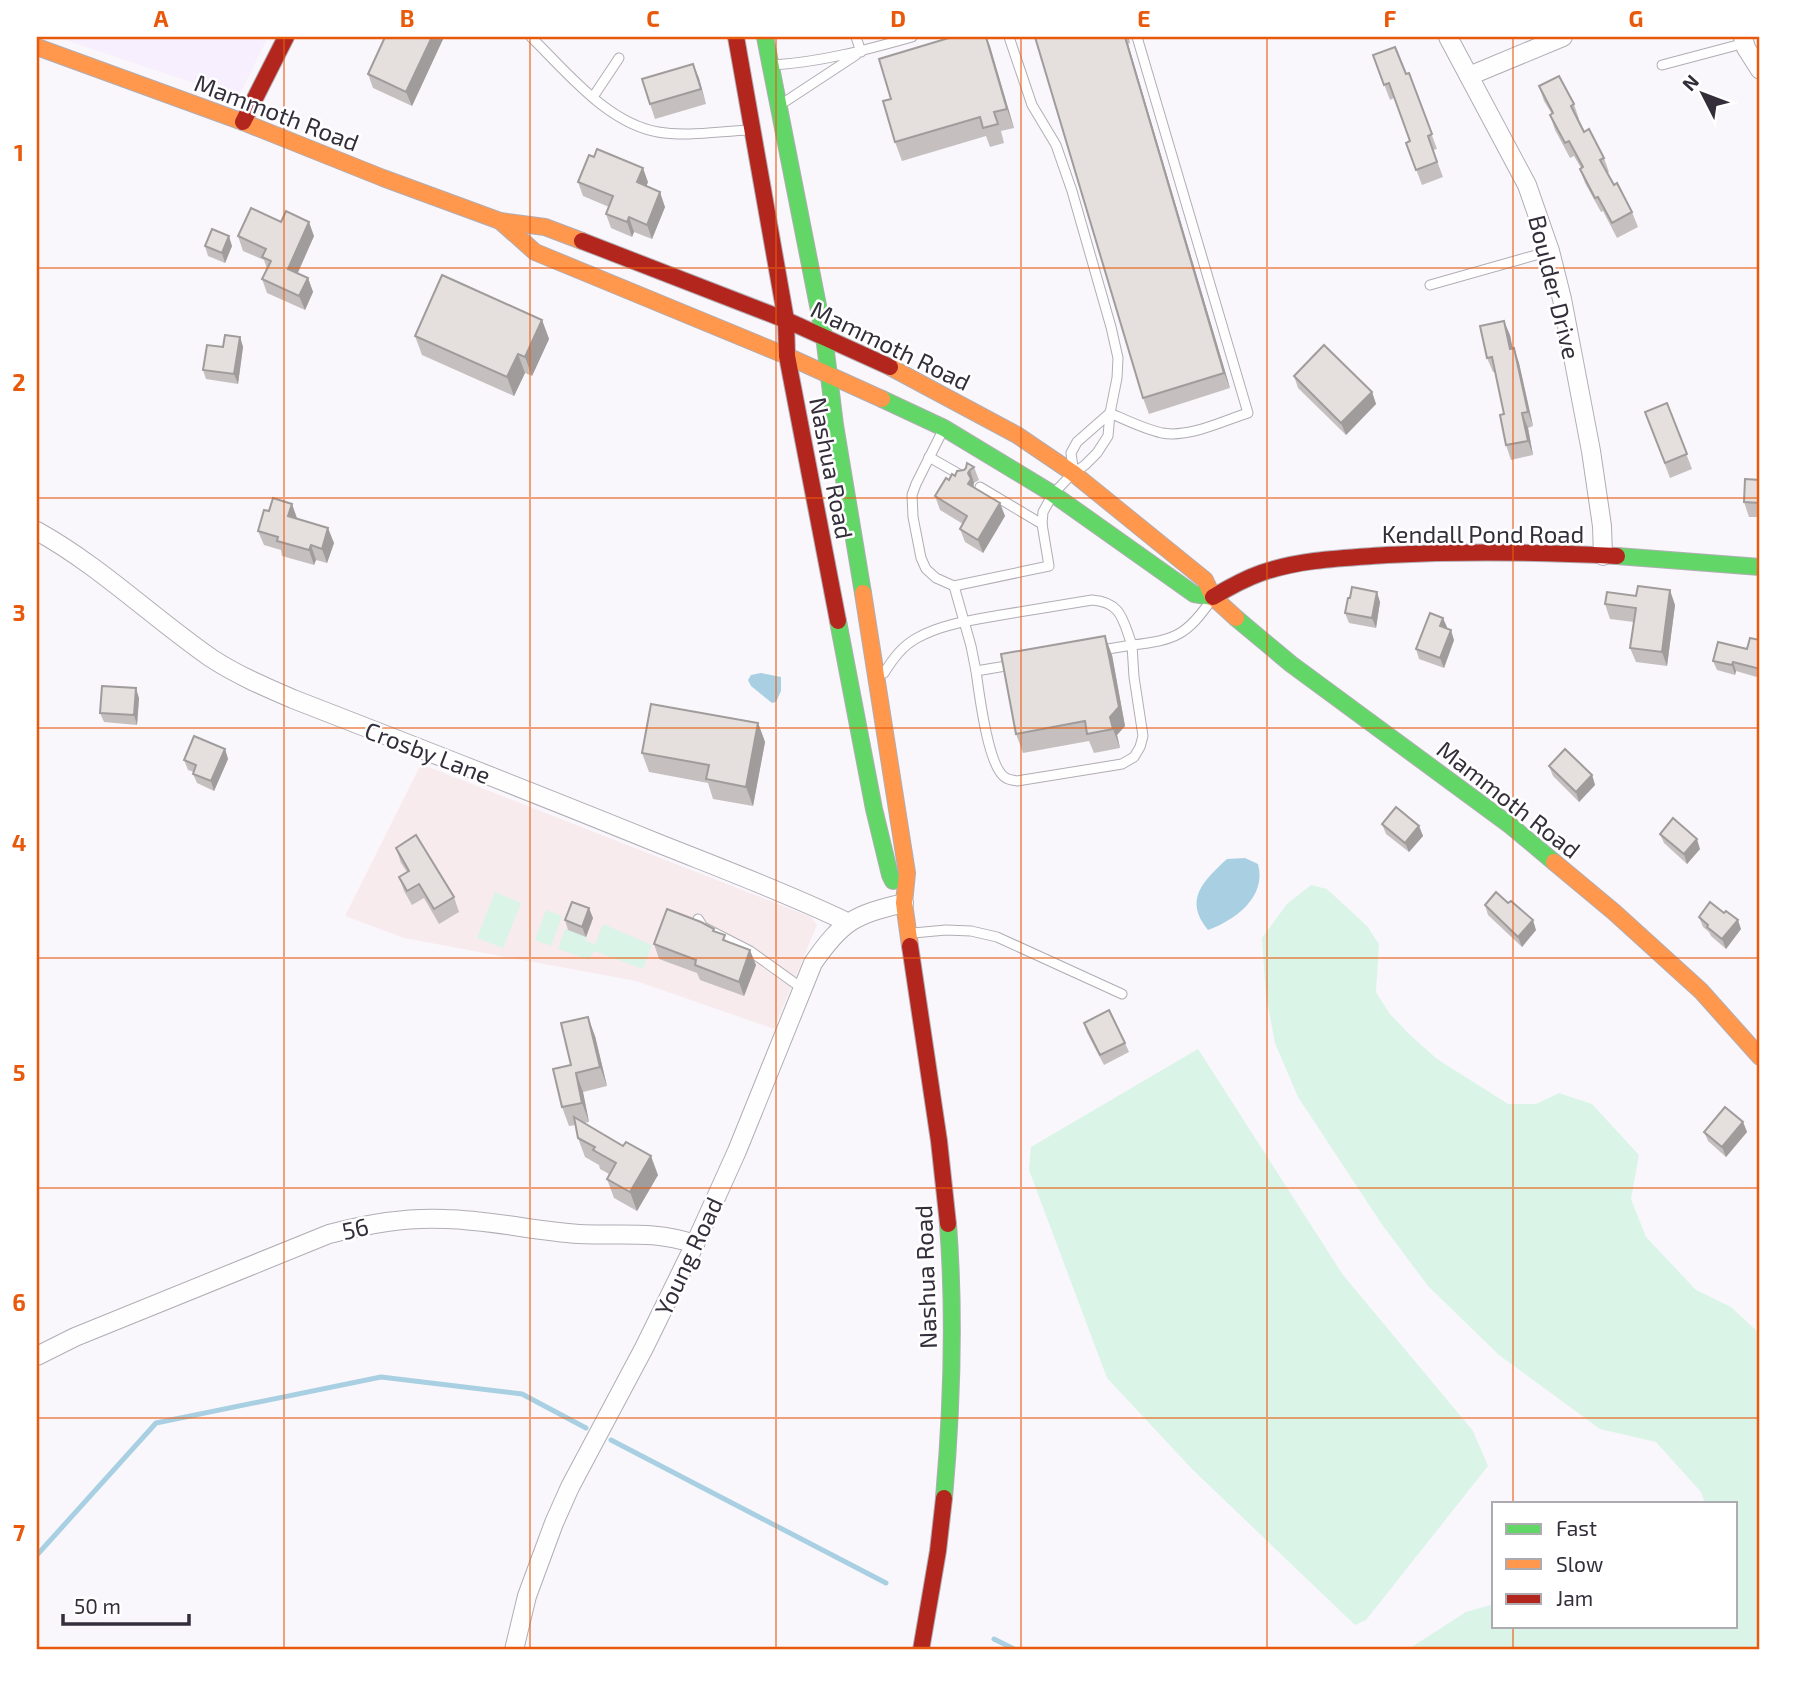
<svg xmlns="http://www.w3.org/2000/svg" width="1797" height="1687" font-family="'Exo 2',sans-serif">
<rect width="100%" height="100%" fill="#f9f7fc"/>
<path fill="#f8ebee" d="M421,764L811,917L817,925L774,1029L636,981L404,938L345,916Z"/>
<path fill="#f7effd" d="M57,37H268L238,98Z"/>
<g fill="#daf4e7">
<path d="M1311,885L1327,889L1367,926L1379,944L1376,992L1389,1013L1411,1036L1437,1059L1508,1104H1536L1559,1093L1592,1104L1639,1155L1631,1199L1646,1237L1696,1290L1731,1307L1760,1334V1650H1407L1466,1612L1494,1604V1626H1736V1503H1705L1701,1492L1656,1442L1600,1429L1499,1355L1428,1286L1381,1223L1298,1097L1275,1043L1266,996L1262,938L1287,904Z"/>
<path d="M495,892L521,903L503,948L477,938Z"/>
<path d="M546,910L562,916L551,946L535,940Z"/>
<path d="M603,924L652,945L643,969L594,951L589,960L558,949L565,929L587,937L586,941L595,944Z"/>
<path d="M1198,1049L1343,1275L1473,1431L1488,1466L1366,1620L1355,1625L1192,1469L1107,1378L1029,1170L1031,1147Z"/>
</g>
<g fill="#a8d0e2">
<path d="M761,673L781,677V691L776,702L772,703L751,686L748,680L751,675Z"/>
<path d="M1245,858L1258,864C1267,897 1235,920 1208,930C1183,900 1203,881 1227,859Z"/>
</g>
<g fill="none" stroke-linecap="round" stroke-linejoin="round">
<g stroke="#a8d0e2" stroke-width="5">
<path d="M611,1440L886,1583"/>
<path d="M37,1555L156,1423L381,1377L522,1394L586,1428"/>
<path d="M994,1639L1016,1650"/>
</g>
<defs>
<g id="lane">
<path d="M531,37C567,72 607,123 658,132C688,137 720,131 750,130"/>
<path d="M856,37L861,52"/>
<path d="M1009,37L1032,105L1056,145L1072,191L1111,327L1118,358L1117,378L1110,413C1126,420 1144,429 1162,433C1190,438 1222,421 1248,413L1137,37"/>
<path d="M773,65C821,62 866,50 912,37"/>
<path d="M1662,65L1745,43"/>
<path d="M593,97L619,58"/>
<path d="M783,103L856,55"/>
<path d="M1430,285L1550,251"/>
<path d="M943,430L916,484L912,495L913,517L921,558L926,569L936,578L954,586L1049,566L1042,524L1043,512L1053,494L1073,473L1085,465L1097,453L1108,436L1110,413"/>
<path d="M929,457L964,477"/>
<path d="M1073,467L1071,453L1077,442L1110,413"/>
<path d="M980,487L1042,524"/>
<path d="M954,586L971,646L976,671"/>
<path d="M1132,645L1134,677L1143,736L1140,747L1134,757L1122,764L1017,781C1013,780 1009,780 1006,778C988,769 979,692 976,671Z"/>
<path d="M884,673C893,659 902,646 917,638C942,624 973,620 1001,615C1031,610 1062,605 1092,600C1122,602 1123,621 1132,645C1176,640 1187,635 1212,599"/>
<path d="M698,919L703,927L750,951L803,989"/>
<path d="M913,933L946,930L971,931L997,937L1122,994"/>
</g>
<g id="street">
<path d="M1448,37L1527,185L1550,251L1562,299L1591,451L1602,526L1603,556"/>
<path d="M1743,37L1746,48L1760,70"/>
<path d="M1469,76L1563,37"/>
<path d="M37,531C100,566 152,617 211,658C237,675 265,687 293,699C414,746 535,793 655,842C720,868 785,892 847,922"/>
<path d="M37,1356L75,1337L329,1234C368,1224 405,1217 446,1219C490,1220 534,1231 579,1234C621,1236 653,1230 695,1244"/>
<path d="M514,1650L527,1596L554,1523L570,1487L644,1348L695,1244L737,1151L813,963C842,921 854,915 904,903"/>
</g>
<g id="fast">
<path d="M765,37L824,336L835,425L863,593"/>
<path d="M882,399L944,428L1053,494L1194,594L1213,597"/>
<path d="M1617,556L1760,567"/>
<path d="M1236,618L1291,664L1511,826L1554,862"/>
<path d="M838,621L874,809L890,875L893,881"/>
<path d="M944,1498C952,1407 955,1316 948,1224"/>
</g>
<g id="slow">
<path d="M37,47L243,122L383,178L500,221L545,227L582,241"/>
<path d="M500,221L535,252L787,356L882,399"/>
<path d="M890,367L1017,435L1073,473L1205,580L1213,597L1236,618"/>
<path d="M863,593L907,873L904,903L910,946"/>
<path d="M1554,862L1614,912L1701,991L1760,1057"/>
</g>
<g id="jam">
<path d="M736,37L786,320L787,356L838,621"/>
<path d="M243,122L286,37"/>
<path d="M582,241L786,320L890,367"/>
<path d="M1213,597C1228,588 1244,579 1261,573C1301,559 1345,558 1387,555C1464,551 1540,552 1617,556"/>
<path d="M910,946L939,1141L948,1224"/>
<path d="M921,1650L938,1551L944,1498"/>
</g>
</defs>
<use href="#lane" stroke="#b0adb4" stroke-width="11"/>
<use href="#street" stroke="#b0adb4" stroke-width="20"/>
<use href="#fast" stroke="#b0adb4" stroke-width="18"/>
<use href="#slow" stroke="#b0adb4" stroke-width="18"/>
<use href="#jam" stroke="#b0adb4" stroke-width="18"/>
<use href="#lane" stroke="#fefeff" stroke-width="9"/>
<use href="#street" stroke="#fefeff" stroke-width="18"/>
<use href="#fast" stroke="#63d668" stroke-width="16"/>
<use href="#slow" stroke="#ff974d" stroke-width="16"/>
<use href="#jam" stroke="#b3261e" stroke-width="16"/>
</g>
<g fill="#c5c0bf">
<path d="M385,37H444L412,106L373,88L368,74Z"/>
<path d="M952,37H986L1014,128L1001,131L1004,143L990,147L986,136L902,161L895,142Z"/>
<path d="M1035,37H1129L1130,43L1128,44L1230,388L1149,414L1143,398Z"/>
<path d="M1373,55L1406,74L1409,73L1437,149L1433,150L1443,177L1422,185L1406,143L1410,141L1394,98L1390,100Z"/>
<path d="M693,64L706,104L655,119L650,104Z"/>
<path d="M1539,86L1574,104L1579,119H1578L1584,132L1604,158L1609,172L1607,173L1614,185L1632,212L1638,227L1617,238L1603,211L1601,212L1585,183L1580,169L1581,168L1574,156L1570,158L1555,130L1550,115L1552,114L1544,101Z"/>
<path d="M578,182H648L646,186L665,207L652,239L634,232L632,237L611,228L606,214L609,207L583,196Z"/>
<path d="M238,236H314L298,273L308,278L313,292L305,310L267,293L262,279L267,269L264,260L243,251Z"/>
<path d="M205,246H232L225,263L208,256Z"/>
<path d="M542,320L549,339L532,376L525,373L514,396L422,355L415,336Z"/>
<path d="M1510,335L1512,349L1514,348L1519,363L1533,426L1528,428L1533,455L1511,460L1506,445L1504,414L1495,372H1493L1487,358Z"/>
<path d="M240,337L243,347L238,384L206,379L203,370L223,347Z"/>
<path d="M1294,376L1372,392L1376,404L1346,435L1298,388Z"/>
<path d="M1667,403L1692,469L1670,478L1645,412Z"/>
<path d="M974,467L979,480L974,483V488L1005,516L983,553L965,542L960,529L963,524L940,510L935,496L949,480L964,470Z"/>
<path d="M1760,480V517H1749L1744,502Z"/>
<path d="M297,519L334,543L327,563L316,560L314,565L282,556L281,550L264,545L258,531Z"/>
<path d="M1636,596L1675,605L1667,666L1636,662L1630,648L1634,622L1610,619L1605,604Z"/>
<path d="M1380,602L1376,628L1349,623L1345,613Z"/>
<path d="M1447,627L1446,629L1454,640L1444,668L1419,659L1416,649Z"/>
<path d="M1760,640V678L1736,671L1735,675L1717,670L1713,661L1747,649Z"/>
<path d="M1112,655L1125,726L1117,735L1120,748L1094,753L1089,741L1023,753L1016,734Z"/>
<path d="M139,698L137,725L104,722L100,713Z"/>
<path d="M758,723L765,742L753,806L713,799L708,783L649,772L642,753Z"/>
<path d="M225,749L228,759L214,791L197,783L193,774L194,772L188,770L184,760Z"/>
<path d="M1549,766L1592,775L1595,785L1579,802L1553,776Z"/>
<path d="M1382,824L1419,826L1423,836L1409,852L1386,834Z"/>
<path d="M1660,834L1700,849L1687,864L1664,843Z"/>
<path d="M396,848L454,897L459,912L439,924L424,898L412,905L404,891L399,877L407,872L401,863Z"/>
<path d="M1485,905L1536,930L1522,947L1488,915Z"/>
<path d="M1699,917L1741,929L1726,949L1711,936L1709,932L1703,927Z"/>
<path d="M593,918L586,937L568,930L565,920Z"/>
<path d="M715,931L756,965L744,996L700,980L697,973L659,959L654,944Z"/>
<path d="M1084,1023L1125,1043L1129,1052L1104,1065L1087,1033Z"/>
<path d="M595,1036L607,1086L583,1092L589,1122L584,1123L658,1175L637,1211L614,1198L607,1179L609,1174L600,1169L599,1165L585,1157L578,1138L576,1125L569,1126L562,1107L571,1065Z"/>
<path d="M1743,1122L1747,1132L1726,1157L1708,1141L1704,1132Z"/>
</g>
<g fill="#a09c9b">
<path d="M432,37H444L412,106L406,92Z"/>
<path d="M986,37L990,46L1014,128L1007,109Z"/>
<path d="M1125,37L1128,44L1230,388L1224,373Z"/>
<path d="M693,64L699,78L706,104L701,89Z"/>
<path d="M643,168L648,182L642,197L637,182Z"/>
<path d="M660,192L665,207L652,239L647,225Z"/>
<path d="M629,217L634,232L632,237L627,222Z"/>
<path d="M309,222L314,236L293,283L288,269Z"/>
<path d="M229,236L232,246L225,263L222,253Z"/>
<path d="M308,278L313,292L305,310L299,296Z"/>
<path d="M542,320L549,339L532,376L525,357Z"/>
<path d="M1504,321L1510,335L1516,364L1510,349Z"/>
<path d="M240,337L243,347L238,384L234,374Z"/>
<path d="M1514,348L1519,363L1533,426L1528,412Z"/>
<path d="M518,354L525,373L514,396L507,377Z"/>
<path d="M1372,392L1376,404L1346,435L1341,423Z"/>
<path d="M1522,413L1528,428L1533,455L1528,441Z"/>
<path d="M970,470L974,483L973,486L976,493L968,484V473Z"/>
<path d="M1000,503L1005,516L983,553L978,540Z"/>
<path d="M292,504L297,518L293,531L288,516Z"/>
<path d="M328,528L334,543L327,563L322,549Z"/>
<path d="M311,545L316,560L314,565L309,550Z"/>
<path d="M1670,590L1675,605L1667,666L1662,652Z"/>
<path d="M1377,592L1380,602L1376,628L1372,618Z"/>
<path d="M1443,618L1447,627L1444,636L1440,626Z"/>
<path d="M1451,630L1454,640L1444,668L1440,658Z"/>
<path d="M1105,636L1112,655L1125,726L1117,735L1120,748L1113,729L1110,717Z"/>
<path d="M1733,662L1736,671L1735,675L1732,665Z"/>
<path d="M136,688L139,698L137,725L134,715Z"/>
<path d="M758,723L765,742L753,806L746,787Z"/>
<path d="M225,749L228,759L214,791L211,781Z"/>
<path d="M1592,775L1595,785L1579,802L1576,792Z"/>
<path d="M1419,826L1423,836L1409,852L1405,843Z"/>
<path d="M1697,839L1700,849L1687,864L1684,854Z"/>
<path d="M589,908L593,918L586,937L582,927Z"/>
<path d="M1533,920L1536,930L1522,947L1518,937Z"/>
<path d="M1738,920L1741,929L1726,949L1722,939Z"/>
<path d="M750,950L756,965L744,996L739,982Z"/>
<path d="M588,1017L595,1036L607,1086L600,1067Z"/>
<path d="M576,1073L583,1092L589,1122L582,1103Z"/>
<path d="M1743,1122L1747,1132L1726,1157L1722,1147Z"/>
<path d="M651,1156L658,1175L637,1211L630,1192Z"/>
</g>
<g fill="#e5dfde" stroke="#a09c9b" stroke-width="2">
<path d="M385,37H432L406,92L368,74Z"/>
<path d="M952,37H986L1007,109L994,112L998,124L983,128L980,117L895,142L883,101L891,99L879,59Z"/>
<path d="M1035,37H1125L1224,373L1143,398Z"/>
<path d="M1395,47L1406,74L1409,73L1432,134L1428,136L1437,162L1416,170L1406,143L1410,141L1389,83L1384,85L1373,55Z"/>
<path d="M693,64L701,89L650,104L642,79Z"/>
<path d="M1559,76L1574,104L1571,106L1584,132L1589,129L1604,158L1600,160L1614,185L1617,183L1632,212L1612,223L1598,197L1595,198L1580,169L1583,167L1569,141L1565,143L1550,115L1553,113L1539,86Z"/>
<path d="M597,149L643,168L637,182L660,192L647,225L629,217L627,222L606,214L613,196L578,182L589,155L594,157Z"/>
<path d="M251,208L281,222L286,211L309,222L288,269L308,278L299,296L262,279L271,261L262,257L266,249L238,236Z"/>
<path d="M212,229L229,236L222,253L205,246Z"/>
<path d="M442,275L542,320L525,357L518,354L507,377L415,336Z"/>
<path d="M1504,321L1510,349L1514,348L1528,412L1522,413L1528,441L1506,445L1500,415L1504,414L1492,357L1487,358L1480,326Z"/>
<path d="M225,335L240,337L234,374L203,370L207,345L223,347Z"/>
<path d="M1324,345L1372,392L1341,423L1294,376Z"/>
<path d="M1667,403L1687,454L1665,463L1645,412Z"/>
<path d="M967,463L974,467L970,470L968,473L971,479L968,484L1000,503L978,540L960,529L967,516L935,496L946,478L949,480L952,474L955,476L957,471L964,470L966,468Z"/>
<path d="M1745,479L1760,480V503L1744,502Z"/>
<path d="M273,498L292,504L288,516L328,528L322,549L311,545L309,550L277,541L278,537L258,531L264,510L269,511Z"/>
<path d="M1638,586L1670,590L1662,652L1630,648L1636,608L1605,604L1607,592L1636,596Z"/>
<path d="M1352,587L1377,592L1372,618L1345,613L1348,598H1350Z"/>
<path d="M1430,613L1443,618L1440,626L1451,630L1440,658L1416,649Z"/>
<path d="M1105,636L1119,707L1110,717L1113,729L1087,734L1085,721L1016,734L1001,654Z"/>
<path d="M1750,638L1760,640V669L1733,662L1732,665L1713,661L1718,642L1747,649Z"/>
<path d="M102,686L136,688L134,715L100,713Z"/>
<path d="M651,704L758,723L746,787L706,779L709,765L642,753Z"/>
<path d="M194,736L225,749L211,781L193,774L196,765L184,760Z"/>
<path d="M1565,749L1592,775L1576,792L1549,766Z"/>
<path d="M1396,807L1419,826L1405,843L1382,824Z"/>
<path d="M1673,818L1697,839L1684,854L1660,834Z"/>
<path d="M416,835L454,897L434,909L419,884L407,891L399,877L409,871L396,848Z"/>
<path d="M1496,892L1508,903L1511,901L1533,920L1518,937L1485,905Z"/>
<path d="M572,902L589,908L582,927L565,920Z"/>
<path d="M1710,902L1724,913L1726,911L1738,920L1722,939L1707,927L1708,925L1699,917Z"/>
<path d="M667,909L701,922L714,929L713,931L725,935L723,940L750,950L739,982L695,965L696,960L654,944Z"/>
<path d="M1109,1010L1125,1043L1100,1055L1084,1023Z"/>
<path d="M588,1017L600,1067L576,1073L582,1103L562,1107L553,1069L571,1065L561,1023Z"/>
<path d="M1725,1107L1743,1122L1722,1147L1704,1132Z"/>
<path d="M574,1117L623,1146L626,1142L651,1156L630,1192L607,1179L616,1163L593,1150L595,1147L578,1138Z"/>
</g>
<path fill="none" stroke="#e8590c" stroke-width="2" stroke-opacity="0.55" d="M284,37V1650M530,37V1650M776,37V1650M1021,37V1650M1267,37V1650M1513,37V1503M37,268H1760M37,498H1760M37,728H1760M37,958H1760M37,1188H1760M37,1418H1760M1513,1626V1650"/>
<g text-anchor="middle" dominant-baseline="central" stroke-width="5" stroke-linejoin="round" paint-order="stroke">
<g font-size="24" fill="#332e3a" stroke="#fff">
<text transform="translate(277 112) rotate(21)">Mammoth Road</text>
<text transform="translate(1555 287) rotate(76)">Boulder Drive</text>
<text transform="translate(891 345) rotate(26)">Mammoth Road</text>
<text transform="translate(832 468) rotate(79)">Nashua Road</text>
<text x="1483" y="533">Kendall Pond Road</text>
<text transform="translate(428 752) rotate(21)">Crosby Lane</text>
<text transform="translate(1509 799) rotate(38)">Mammoth Road</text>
<text transform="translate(355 1228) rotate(-13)">56</text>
<text transform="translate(688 1256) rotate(-65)">Young Road</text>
<text transform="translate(925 1277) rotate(-92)">Nashua Road</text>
</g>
</g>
<rect width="1797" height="1687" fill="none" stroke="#ffffff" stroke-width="77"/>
<rect x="1492" y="1502" width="245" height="126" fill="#ffffff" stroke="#adabb0" stroke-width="2"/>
<rect x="1506" y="1524" width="35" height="10" fill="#63d668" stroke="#adabb0" stroke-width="2"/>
<text x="1556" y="1536" font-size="21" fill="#332e3a">Fast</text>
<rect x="1506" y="1559" width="35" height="10" fill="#ff974d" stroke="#adabb0" stroke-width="2"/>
<text x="1556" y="1572" font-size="21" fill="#332e3a">Slow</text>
<rect x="1506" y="1594" width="35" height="10" fill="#b3261e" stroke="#adabb0" stroke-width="2"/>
<text x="1556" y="1606" font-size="21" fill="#332e3a">Jam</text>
<g transform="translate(1703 94) rotate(312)" stroke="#ffffff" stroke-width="5" paint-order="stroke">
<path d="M0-5L12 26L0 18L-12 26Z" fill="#332e3a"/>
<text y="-10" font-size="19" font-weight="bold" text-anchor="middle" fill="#332e3a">N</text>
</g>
<path d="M63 1614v10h126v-10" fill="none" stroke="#332e3a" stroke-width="3.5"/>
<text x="74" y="1614" font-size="21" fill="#332e3a" stroke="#ffffff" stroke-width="5" paint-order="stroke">50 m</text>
<rect x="38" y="38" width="1720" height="1610" fill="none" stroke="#e8590c" stroke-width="2.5"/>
<g font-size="23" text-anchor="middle" font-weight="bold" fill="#e8590c">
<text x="161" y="27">A</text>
<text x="407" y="27">B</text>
<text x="653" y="27">C</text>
<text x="898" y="27">D</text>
<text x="1144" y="27">E</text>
<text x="1390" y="27">F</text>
<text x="1636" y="27">G</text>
<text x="19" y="161">1</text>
<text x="19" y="391">2</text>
<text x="19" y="621">3</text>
<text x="19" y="851">4</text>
<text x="19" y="1081">5</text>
<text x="19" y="1311">6</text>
<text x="19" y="1541">7</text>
</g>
</svg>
